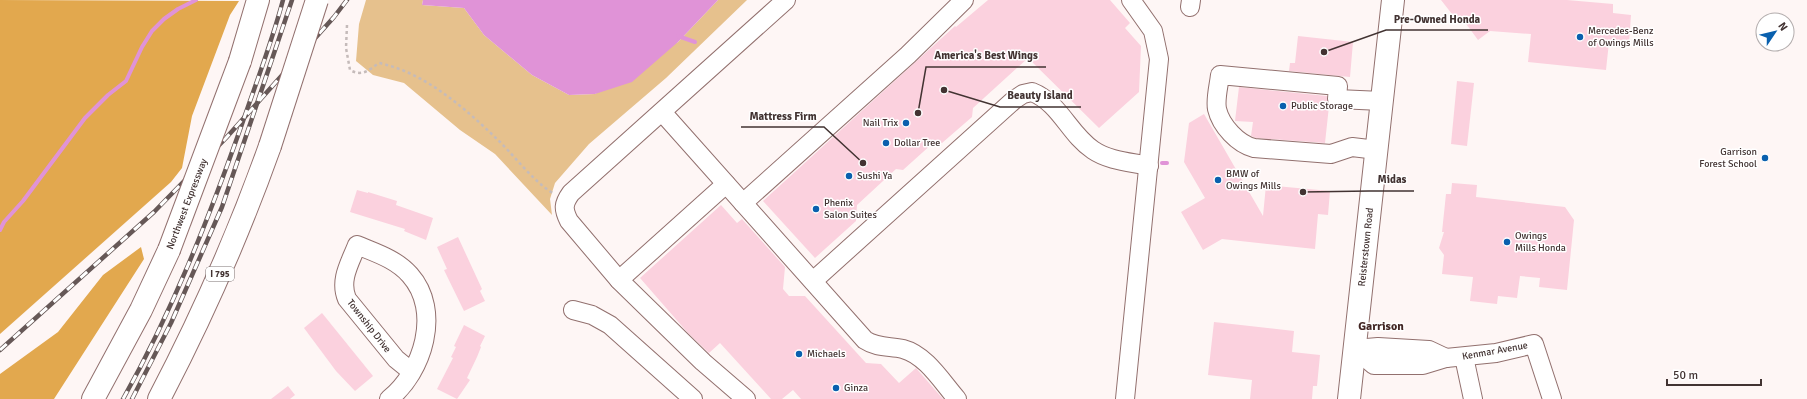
<svg xmlns="http://www.w3.org/2000/svg" width="1807" height="399" font-family="Signika,sans-serif">
<rect width="100%" height="100%" fill="#fef6f5"/>
<path fill="#e6c18d" d="M366,0H423L422,5L464,8L484,35L532,75L569,95L595,94L678,42L718,0H747L666,78L589,144L555,183L550,199L552,215L495,154L460,130L404,83L373,75L356,61L359,24Z"/>
<g fill="#e2a84e">
<path d="M0,0L239,1L230,15L192,116L182,168L171,182L0,334Z"/>
<path d="M141,247L144,259L54,399H0V374L58,332L103,275Z"/>
</g>
<path fill="#e093d7" d="M423,0H718L678,42L632,82L595,94L569,95L532,75L484,35L464,8L422,5Z"/>
<g fill="none" stroke-linecap="round" stroke-linejoin="round">
<g stroke="#e093d7" stroke-width="4">
<path d="M678,36L695,42"/>
<path d="M1162,163H1167"/>
<path d="M0,230L4,222L23,201L85,118L108,95L126,81L142,47L152,31L164,19L178,9L196,0"/>
</g>
</g>
<g fill="#fbd1de">
<path d="M988,0H1110L1130,23L1125,28L1141,46L1139,92L1099,128L1028,58L973,108L972,117L942,143H933L903,170L896,169L857,205L856,221L815,258L763,201L955,26L956,27Z"/>
<path d="M1441,0H1567L1613,4V13L1631,15L1629,43L1609,42L1606,70L1528,62L1531,34L1490,31L1478,40L1464,21L1459,23Z"/>
<path d="M1298,36L1353,42L1350,77L1289,71L1290,63H1295Z"/>
<path d="M1457,81L1474,83L1467,146L1451,144Z"/>
<path d="M1239,87L1327,96L1329,106L1325,143L1256,138L1251,136L1253,122L1235,121Z"/>
<path d="M1204,114L1263,216L1266,185L1330,191L1328,215L1318,214L1315,249L1222,239L1203,250L1181,212L1205,198L1184,162L1189,123Z"/>
<path d="M1452,183L1477,185L1476,197L1565,207L1574,220L1567,290L1539,287L1540,278L1520,276L1517,298L1498,296L1497,304L1470,301L1473,277L1442,274L1444,255L1439,248L1444,232H1442L1446,194H1451Z"/>
<path d="M357,190L368,193V192L397,201L396,205L433,218L426,240L404,231L405,229L350,212Z"/>
<path d="M721,205L737,223L742,219L785,267L783,289L789,296H805L866,363L881,364L899,383L916,368L943,399H801L793,390L782,399H771L720,343L709,353L688,333L640,278Z"/>
<path d="M458,237L482,289L480,291L485,301L464,311L444,270L447,269L437,247Z"/>
<path d="M322,313L373,376L355,391L336,371L304,328Z"/>
<path d="M1214,322L1294,331L1292,352L1320,355L1317,386H1313L1312,399H1250L1252,380L1208,375Z"/>
<path d="M464,325L485,336L480,346L481,347L477,357L467,378L470,380L457,399L437,389L453,358L451,357L456,347L454,346Z"/>
<path d="M288,386L295,395L290,399H271Z"/>
</g>
<g fill="none" stroke-linecap="round" stroke-linejoin="round">
<defs>
<g id="minor">
<path d="M1190,7L1191,0"/>
<path d="M662,112L865,340C877,348 890,346 903,349C926,355 942,382 957,399"/>
<path d="M1377,150L1352,147L1331,154L1254,148C1238,144 1221,126 1217,109C1215,99 1219,85 1220,75L1338,86L1337,99L1382,101"/>
<path d="M743,203L908,55L964,0"/>
<path d="M619,280L726,184"/>
<path d="M813,281L1014,100L1023,94L1032,92C1060,103 1069,134 1093,150C1109,161 1131,162 1149,166"/>
<path d="M573,310L592,315L610,325L693,399"/>
<path d="M1355,349L1374,365H1423L1446,358L1496,353L1534,344L1552,399"/>
<path d="M1355,349L1378,347L1429,350L1446,358"/>
<path d="M1464,357L1473,399"/>
<path d="M389,399C423,372 442,311 410,275C396,259 376,253 357,245C350,263 339,280 347,299L396,359L412,372"/>
<path d="M746,399L703,362L619,280L569,221C563,209 563,204 571,193L786,0"/>
<path d="M1125,399L1159,59L1153,31L1131,0"/>
</g>
<path id="major" d="M1349,399L1393,0"/>
<g id="highway">
<path d="M240,61L258,0"/>
<path d="M93,399L141,310L169,250"/>
<path d="M159,399C202,317 239,233 270,146"/>
</g>
</defs>
<use href="#minor" stroke="#92706e" stroke-width="20"/>
<use href="#major" stroke="#92706e" stroke-width="24"/>
<use href="#highway" stroke="#92706e" stroke-width="24"/>
<path stroke="#c5bbba" stroke-width="2.5" stroke-dasharray="3 3" stroke-linecap="butt" d="M347,25L346,48L350,70C362,77 369,70 379,63C426,73 466,109 500,142C518,160 532,180 554,194"/>
<use href="#minor" stroke="#fff" stroke-width="18"/>
<use href="#major" stroke="#fff" stroke-width="22"/>
<use href="#highway" stroke="#fff" stroke-width="22"/>
<defs>
<g id="rail">
<path d="M0,350L154,212L226,138L334,17L347,0"/>
<path d="M123,399C172,312 209,218 242,124C256,83 272,42 283,0"/>
<path d="M132,399L171,323L222,207L292,0"/>
</g>
</defs>
<use href="#rail" stroke="#665857" stroke-width="4.5"/>
<use href="#rail" stroke="#fff" stroke-width="3" stroke-dasharray="9" stroke-linecap="butt"/>
<defs>
<g id="highway-bridge">
<path d="M270,146L317,0"/>
<path d="M169,250L240,61"/>
</g>
</defs>
<use href="#highway-bridge" stroke="#92706e" stroke-width="24" stroke-linecap="butt"/>
<use href="#highway-bridge" stroke="#fff" stroke-width="22"/>
</g>
<g fill="#0960ae" stroke="#fff" stroke-width="1.5">
<circle cx="1580" cy="37" r="4"/>
<circle cx="1283" cy="106" r="4"/>
<circle cx="906" cy="123" r="4"/>
<circle cx="886" cy="143" r="4"/>
<circle cx="1765" cy="158" r="4"/>
<circle cx="849" cy="176" r="4"/>
<circle cx="1218" cy="180" r="4"/>
<circle cx="816" cy="209" r="4"/>
<circle cx="1507" cy="242" r="4"/>
<circle cx="799" cy="354" r="4"/>
<circle cx="836" cy="388" r="4"/>
</g>
<g text-anchor="middle" dominant-baseline="central" stroke-width="3" stroke-linejoin="round" paint-order="stroke">
<rect fill="#fff" stroke="#7b7070" stroke-width="1" x="206" y="267" width="28" height="14" rx="3"/>
<g font-size="9" font-weight="bold" fill="#423332">
<text x="220" y="274">I 795</text>
</g>
<g font-size="10" fill="#423332" stroke="#fff" text-anchor="start">
<text x="1588" y="31">Mercedes-Benz<tspan x="1588" dy="12">of Owings Mills</tspan></text>
<text x="1291" y="106">Public Storage</text>
<text x="898" y="123" text-anchor="end">Nail Trix</text>
<text x="894" y="143">Dollar Tree</text>
<text x="1757" y="152" text-anchor="end">Garrison<tspan x="1757" dy="12">Forest School</tspan></text>
<text x="1226" y="174">BMW of<tspan x="1226" dy="12">Owings Mills</tspan></text>
<text x="857" y="176">Sushi Ya</text>
<text x="824" y="203">Phenix<tspan x="824" dy="12">Salon Suites</tspan></text>
<text x="1515" y="236">Owings<tspan x="1515" dy="12">Mills Honda</tspan></text>
<text x="807" y="354">Michaels</text>
<text x="844" y="388">Ginza</text>
</g>
<g font-size="10" fill="#423332" stroke="#fff">
<text transform="translate(187 204) rotate(-69)">Northwest Expressway</text>
<text transform="translate(1366 247) rotate(-84)">Reisterstown Road</text>
<text transform="translate(369 326) rotate(52)">Township Drive</text>
<text transform="translate(1495 351) rotate(-10)">Kenmar Avenue</text>
</g>
<g font-size="12" font-weight="bold" fill="#422624" stroke="#fff">
<text x="1381" y="326">Garrison</text>
</g>
</g>
<path fill="none" stroke="#423332" stroke-width="1.5" d="M1324 52L1386 30H1488M918 113L926 67H1046M944 90L1000 107H1081M863 163L824 127H741M1303 192L1369 191H1414"/>
<g fill="#423332" stroke="#fff" stroke-width="1.5">
<circle cx="1324" cy="52" r="4"/>
<circle cx="918" cy="113" r="4"/>
<circle cx="944" cy="90" r="4"/>
<circle cx="863" cy="163" r="4"/>
<circle cx="1303" cy="192" r="4"/>
</g>
<g font-size="11" text-anchor="middle" font-weight="bold" fill="#423332" stroke="#fff" stroke-width="3" stroke-linejoin="round" paint-order="stroke">
<text x="1437" y="23">Pre-Owned Honda</text>
<text x="986" y="59">America's Best Wings</text>
<text x="1040" y="99">Beauty Island</text>
<text x="783" y="120">Mattress Firm</text>
<text x="1392" y="183">Midas</text>
</g>
<g transform="translate(1775 32) rotate(55)"><circle r="19" fill="#ffffff" stroke="#b3adad"/>
<path d="M0-3L7 15L0 10L-7 15Z" fill="#0960ae"/>
<text y="-6" font-size="11" font-weight="bold" text-anchor="middle" fill="#423332">N</text>
</g>
<path d="M1667 379v6h94v-6" fill="none" stroke="#423332" stroke-width="2"/>
<text x="1673" y="379" font-size="12" fill="#423332" stroke="#ffffff" stroke-width="3" paint-order="stroke">50 m</text>
</svg>
